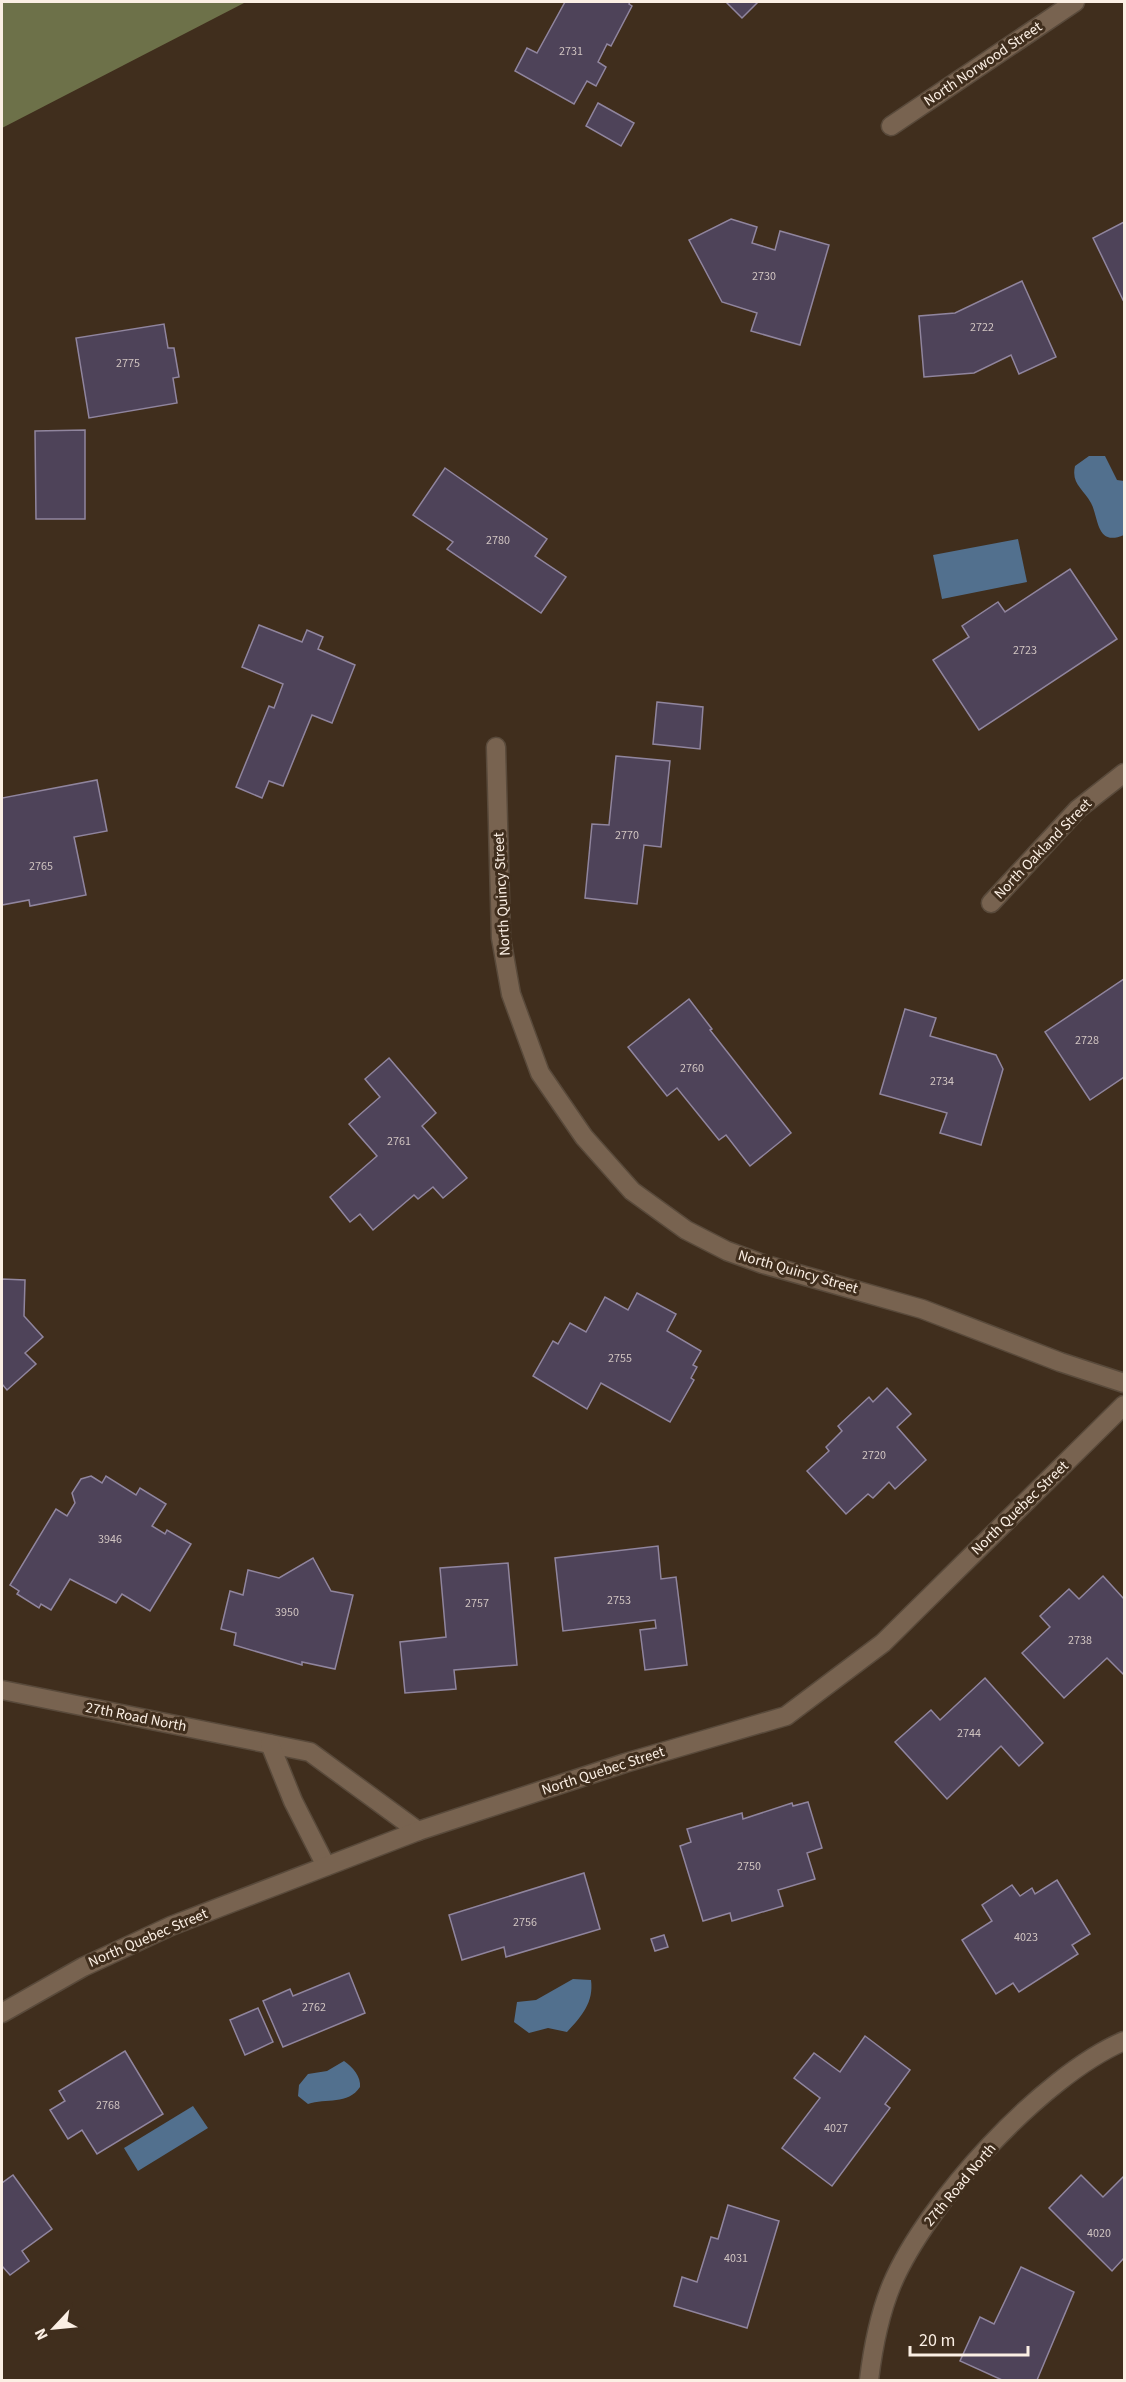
<svg xmlns="http://www.w3.org/2000/svg" width="1126" height="2382" font-family="'Source Sans 3',sans-serif">
<rect width="100%" height="100%" fill="#402e1d"/>
<path fill="#6d7149" d="M2,2H243L244,3L2,128Z"/>
<g fill="#52708e">
<path d="M1089,456H1105L1117,480L1124,481V535C1096,547 1099,518 1091,503C1083,488 1071,484 1075,466Z"/>
<path d="M1018,539L1027,582L942,599L933,555Z"/>
<path d="M573,1979L591,1980C594,2002 582,2016 567,2032L548,2028L529,2033L514,2022L517,2002L536,2000Z"/>
<path d="M344,2061C353,2067 361,2077 360,2087C348,2105 326,2098 308,2104L298,2096L299,2085L308,2074L327,2071Z"/>
<path d="M193,2106L208,2128L138,2171L124,2148Z"/>
</g>
<g fill="#4e4359" stroke="#90859e" stroke-width="1.5">
<path d="M565,2H630L629,4L632,6L611,46L607,44L598,62L606,67L596,86L587,81L574,104L515,71L527,48L537,53Z"/>
<path d="M726,2H758L742,18Z"/>
<path d="M598,103L634,123L621,146L586,126Z"/>
<path d="M731,219L757,227L752,243L775,250L780,231L829,245L800,345L751,331L757,313L722,302L689,240Z"/>
<path d="M1124,222V299L1123,300L1093,238Z"/>
<path d="M1022,281L1056,357L1019,374L1011,355L974,373L924,377L919,316L955,313Z"/>
<path d="M164,324L168,348H174L179,377L173,378L177,403L89,418L76,338Z"/>
<path d="M85,430V519H36L35,431Z"/>
<path d="M445,468L547,539L535,556L566,577L541,613L447,549L453,542L413,515Z"/>
<path d="M1070,569L1117,639L979,730L933,660L969,637L962,626L998,602L1005,612Z"/>
<path d="M259,625L302,642L307,630L323,637L318,649L355,665L332,723L312,715L283,786L269,781L262,798L236,787L269,706L274,708L283,684L242,667Z"/>
<path d="M657,702L703,707L700,749L653,744Z"/>
<path d="M616,756L670,761L661,847L644,845L637,904L585,898L592,824L609,825Z"/>
<path d="M97,780L107,831L74,837L86,895L30,906L29,900L2,905V798Z"/>
<path d="M1124,979V1077L1090,1100L1045,1032Z"/>
<path d="M689,999L712,1029L710,1030L791,1133L750,1166L726,1135L719,1140L677,1088L667,1096L628,1047Z"/>
<path d="M905,1009L936,1018L930,1036L996,1055L1003,1069L981,1145L940,1133L947,1113L880,1094Z"/>
<path d="M389,1058L436,1113L422,1126L467,1178L443,1198L433,1187L418,1199L414,1195L373,1230L360,1214L350,1222L330,1197L377,1156L349,1124L380,1097L365,1079Z"/>
<path d="M2,1279L25,1280L24,1316L43,1337L25,1353L36,1364L7,1390L2,1384Z"/>
<path d="M637,1293L676,1314L667,1331L701,1351L693,1365L697,1367L691,1378L694,1380L670,1422L601,1383L587,1409L533,1376L553,1341L558,1344L570,1323L586,1332L605,1297L628,1310Z"/>
<path d="M887,1388L911,1414L897,1427L926,1460L895,1489L889,1482L873,1498L868,1494L846,1514L807,1471L829,1451L826,1447L842,1431L838,1426L869,1397L873,1402Z"/>
<path d="M91,1476L102,1483L106,1476L136,1495L140,1488L166,1504L152,1526L165,1534L167,1530L191,1544L150,1611L122,1594L116,1603L70,1579L51,1610L41,1604L39,1608L17,1594L19,1591L10,1585L56,1509L67,1516L75,1503L72,1493L81,1479Z"/>
<path d="M658,1546L661,1579L676,1577L687,1665L645,1670L640,1630L656,1628L655,1620L563,1631L555,1558Z"/>
<path d="M313,1558L331,1591L353,1595L335,1669L302,1662V1665L234,1645L236,1633L221,1629L230,1591L243,1595L248,1570L279,1578Z"/>
<path d="M508,1563L517,1665L454,1670L456,1689L405,1693L400,1642L446,1637L440,1568Z"/>
<path d="M1103,1576L1124,1599V1675L1107,1658L1064,1698L1022,1653L1050,1627L1040,1616L1069,1589L1079,1599Z"/>
<path d="M985,1678L1043,1743L1019,1766L1001,1746L947,1799L895,1742L931,1710L940,1720Z"/>
<path d="M808,1802L822,1848L807,1853L815,1879L778,1890L783,1906L732,1921L730,1913L703,1921L680,1846L691,1842L687,1829L742,1813L743,1819L792,1803L793,1806Z"/>
<path d="M584,1873L600,1929L506,1957L504,1947L462,1960L449,1915Z"/>
<path d="M1057,1880L1090,1934L1072,1945L1078,1954L1019,1992L1013,1983L996,1994L962,1940L992,1921L982,1905L1012,1885L1020,1896L1032,1888L1035,1894Z"/>
<path d="M664,1935L668,1947L655,1951L651,1939Z"/>
<path d="M349,1973L365,2013L283,2047L263,2001L290,1989L293,1996Z"/>
<path d="M258,2008L273,2042L245,2055L230,2020Z"/>
<path d="M865,2036L910,2070L885,2104L890,2108L832,2186L782,2148L820,2098L794,2078L814,2053L840,2072Z"/>
<path d="M125,2051L163,2114L97,2154L82,2130L68,2139L50,2110L65,2101L59,2091Z"/>
<path d="M13,2175L52,2229L22,2251L29,2261L10,2275L2,2266V2183Z"/>
<path d="M1081,2175L1103,2197L1124,2176V2258L1112,2271L1049,2208Z"/>
<path d="M728,2205L779,2221L747,2328L674,2306L682,2277L697,2282L711,2237L718,2239Z"/>
<path d="M1021,2267L1074,2292L1037,2380H1002L960,2361L980,2317L994,2324Z"/>
</g>
<g fill="none" stroke-linecap="round" stroke-linejoin="round">
<defs>
<g id="minor">
<path d="M891,126L1075,2"/>
<path d="M496,747L501,938L511,994L540,1073L584,1137L632,1191L686,1230L727,1251L763,1264L922,1309L1060,1362L1124,1383"/>
<path d="M991,903L1078,809L1124,773"/>
<path d="M2,1690L310,1752L418,1831"/>
<path d="M270,1744L293,1801L326,1866"/>
<path d="M2,2013L83,1967L171,1926L418,1831L625,1763L786,1716L883,1643L1124,1405"/>
<path d="M869,2380C873,2347 879,2315 892,2284C927,2202 1042,2076 1124,2041"/>
</g>
</defs>
<use href="#minor" stroke="#594a3b" stroke-width="21"/>
<use href="#minor" stroke="#786350" stroke-width="18"/>
</g>
<g text-anchor="middle" dominant-baseline="central" stroke-width="6" stroke-linejoin="round" paint-order="stroke">
<g font-size="12" fill="#d0c4c1">
<text x="571" y="51">2731</text>
<text x="764" y="276">2730</text>
<text x="982" y="327">2722</text>
<text x="128" y="363">2775</text>
<text x="498" y="540">2780</text>
<text x="1025" y="650">2723</text>
<text x="627" y="835">2770</text>
<text x="41" y="866">2765</text>
<text x="1087" y="1040">2728</text>
<text x="692" y="1068">2760</text>
<text x="942" y="1081">2734</text>
<text x="399" y="1141">2761</text>
<text x="620" y="1358">2755</text>
<text x="874" y="1455">2720</text>
<text x="110" y="1539">3946</text>
<text x="619" y="1600">2753</text>
<text x="477" y="1603">2757</text>
<text x="287" y="1612">3950</text>
<text x="1080" y="1640">2738</text>
<text x="969" y="1733">2744</text>
<text x="749" y="1866">2750</text>
<text x="525" y="1922">2756</text>
<text x="1026" y="1937">4023</text>
<text x="314" y="2007">2762</text>
<text x="108" y="2105">2768</text>
<text x="836" y="2128">4027</text>
<text x="1099" y="2233">4020</text>
<text x="736" y="2258">4031</text>
</g>
<g font-size="15" fill="#fbefe4" stroke="#402e1d">
<text transform="translate(983 64) rotate(-34)">North Norwood Street</text>
<text transform="translate(1043 849) rotate(-46)">North Oakland Street</text>
<text transform="translate(502 894) rotate(-93)">North Quincy Street</text>
<text transform="translate(798 1272) rotate(16)">North Quincy Street</text>
<text transform="translate(1020 1508) rotate(-44)">North Quebec Street</text>
<text transform="translate(136 1717) rotate(11)">27th Road North</text>
<text transform="translate(603 1771) rotate(-18)">North Quebec Street</text>
<text transform="translate(148 1938) rotate(-23)">North Quebec Street</text>
<text transform="translate(960 2185) rotate(-50)">27th Road North</text>
</g>
</g>
<rect width="1126" height="2382" fill="none" stroke="#fbefe4" stroke-width="6"/>
<g transform="translate(54 2328) rotate(244)" stroke="#402e1d" stroke-width="4.5" paint-order="stroke">
<path d="M0-4.5L10 22L0 15L-10 22Z" fill="#fbefe4"/>
<text y="-9" font-size="16" font-weight="bold" text-anchor="middle" fill="#fbefe4">N</text>
</g>
<path d="M910 2346v9h118v-9" fill="none" stroke="#fbefe4" stroke-width="3"/>
<text x="919" y="2346" font-size="18" fill="#fbefe4" stroke="#402e1d" stroke-width="4.5" paint-order="stroke">20 m</text>
</svg>
